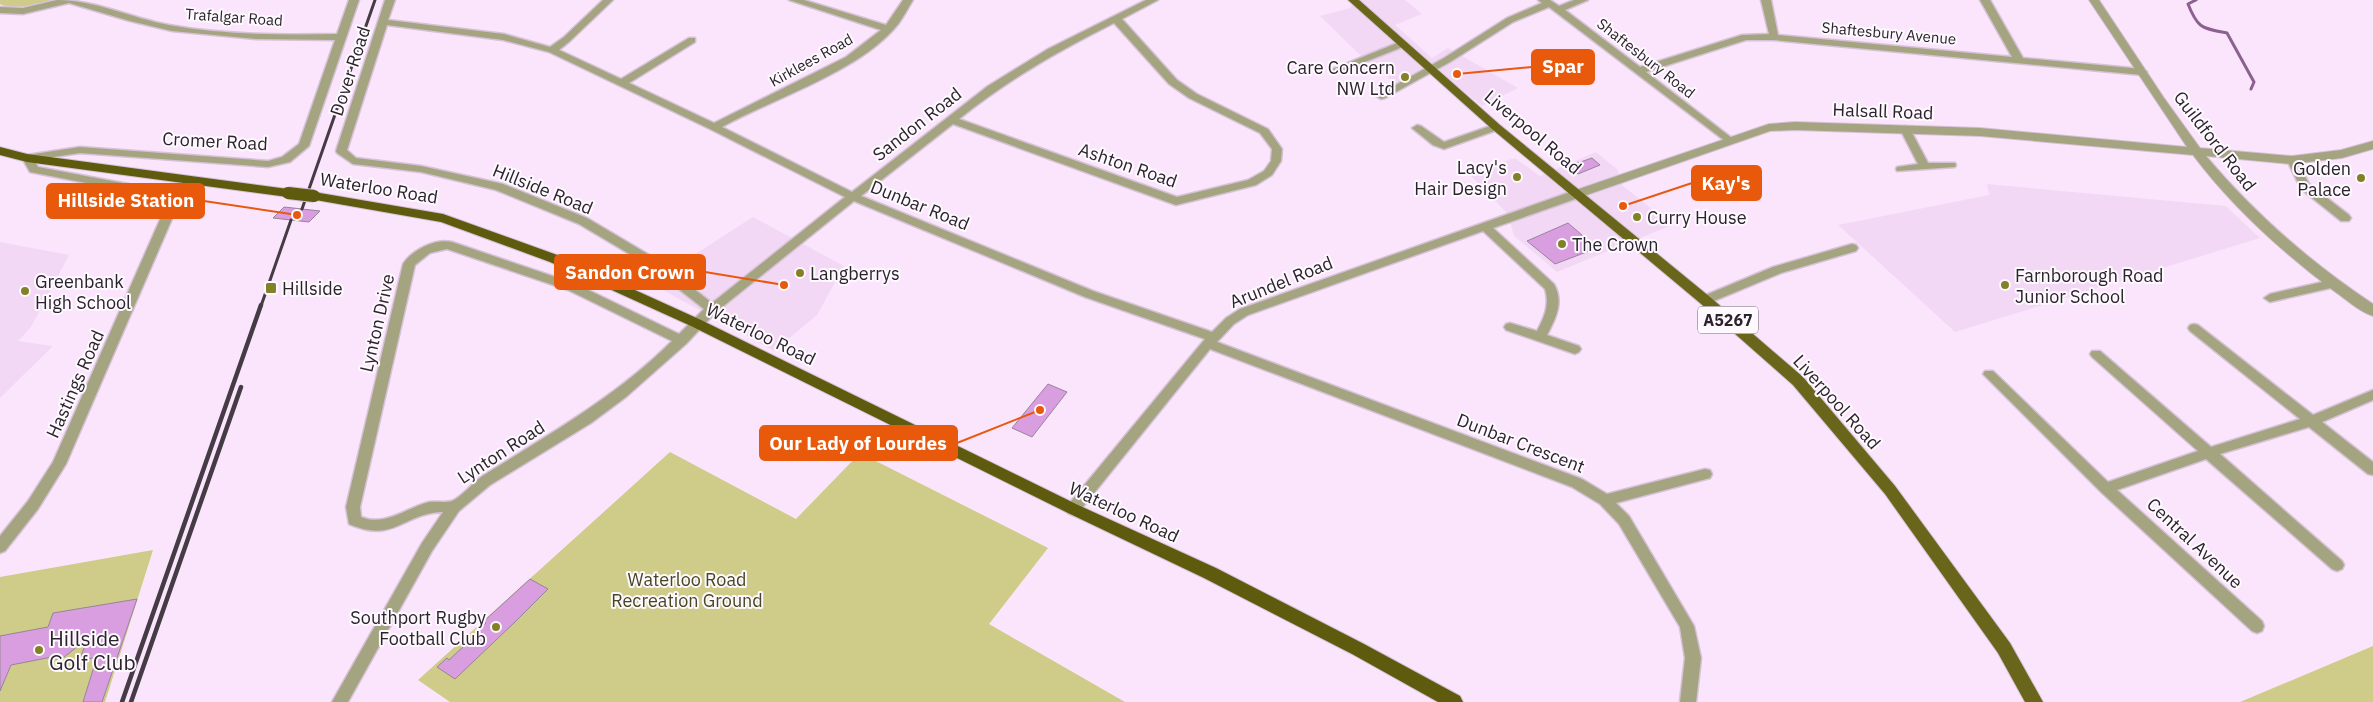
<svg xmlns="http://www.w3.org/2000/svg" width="2373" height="702" font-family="'IBM Plex Sans',sans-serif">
<rect width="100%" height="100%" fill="#fbe5fd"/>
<g fill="#f3d8f6">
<path d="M1356,0H1405L1422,14L1395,25L1432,58L1448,48L1518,88L1482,106L1438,70L1402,89L1360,55L1320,16L1350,8Z"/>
<path d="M1596,152L1617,169L1623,186L1672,225L1557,272L1514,236L1508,214L1468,173L1515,158L1540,176Z"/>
<path d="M1987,184L2226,206L2260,238L1955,332L1838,225L1989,195Z"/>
<path d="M753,217L844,266L817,315L774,351L650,283Z"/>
<path d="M0,242L69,255L31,327L18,341L53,346L0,398Z"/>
</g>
<g fill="#cecc88">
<path d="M0,0H54C42,4 11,11 0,4Z"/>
<path d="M670,452L796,519L860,453L1048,548L989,624L1125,702H450L418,680Z"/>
<path d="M153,550L105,702H0V577Z"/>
<path d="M2373,646V702H2240Z"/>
</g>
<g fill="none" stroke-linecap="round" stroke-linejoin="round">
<path stroke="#8b6190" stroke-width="3" d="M2196,0L2188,4C2198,29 2202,28 2227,33L2254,82L2251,89"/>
</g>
<g fill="#d99ee0" stroke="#97849a">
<path d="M1592,158L1600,165L1578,174L1569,166Z"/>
<path d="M284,207L320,211L309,222L273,218Z"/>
<path d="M1568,223L1597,248L1555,264L1527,241Z"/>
<path d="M1048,384L1067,392L1032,437L1012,428Z"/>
<path d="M530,579L548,589L515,622L455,679L437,667L447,658L449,660L480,631L479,630L486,623L483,622Z"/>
<path d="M137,599L102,702H83L97,657L79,661L88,638L63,658L56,659L52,657L11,665L0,691V636L48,627L53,613Z"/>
</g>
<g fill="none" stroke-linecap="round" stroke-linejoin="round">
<defs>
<g id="minor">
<path d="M57,0C96,0 131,18 169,25C224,35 282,35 337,34L349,0H359L309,146L290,162L268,167L80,153L34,160L38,167L160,190L178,205L66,464L38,509L5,551L0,553V536L28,501L53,462L166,206L153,196L30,172L22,158L27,155L80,147L268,161L282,157L299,144L335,40L256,39L172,31L130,21L69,3L23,14L0,13V7L23,8Z"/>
<path d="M385,0H395L388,20L504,34L550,47L564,37L603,0H613L570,41L559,50L621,79L689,38H695V42L629,83L714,123L846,57L881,30L789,0H804L886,25L903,0H913C908,8 904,16 899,23C862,71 774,98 722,127L852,192L988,86L1048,49L1146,0H1158L1122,19L1177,80L1197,94L1268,129L1282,149L1281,161L1272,175L1256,185L1176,205L953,124L861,196L1093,291L1212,332L1226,318L1240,309L1573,191H1581L1583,194L1581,197L1493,228L1554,284C1564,302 1556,318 1547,335L1579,346L1581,349L1579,352L1575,354L1506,330L1504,327L1506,324L1510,323L1537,331C1544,318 1550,305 1545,289L1483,231L1248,315L1234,324L1217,342L1582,479L1607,494L1705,469L1710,470L1712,474L1710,478L1616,503L1629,516L1694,626L1701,658L1696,702H1680L1685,658L1680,627L1619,524L1600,504L1572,487L1210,349L1078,513L1073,515L1068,513L1066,509L1068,505L1205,339L1085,297L854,201L716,312L686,344L626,397L591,423L490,485L459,511L432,551L348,702H332L422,543L443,512C402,513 395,544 349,524L346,507L403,264C412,250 435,238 452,242L576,284L679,334L704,309L648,265L579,224L496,190L421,172L353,164L337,153L336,151ZM1114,23L1169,84L1189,98L1260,133L1272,149L1271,161L1264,171L1248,180L1177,197L959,119C1009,79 1057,52 1114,23ZM387,25L503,40L549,52L710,129L845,197L712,303L656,259L587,218L503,184L421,166L356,158L347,150ZM447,249L568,290L672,341C617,396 550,434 484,475C474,481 462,497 452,501C445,503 436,501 429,502C406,508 385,527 361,517L360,507L415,265L430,253Z"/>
<path d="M1538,0H1550L1559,6L1574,0H1588L1565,10L1640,67L1742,35L1769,34L1761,0H1771L1778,35L2012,57L1980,0H1990L2023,58L2142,69L2147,72L2142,75L1774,40H1746L1646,72L1733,139V143L1729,144L1549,7L1513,22L1450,62L1385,98L1381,99L1376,96L1444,58L1507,18L1542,3Z"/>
<path d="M1402,41L1405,42V46L1342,71H1334L1333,69Z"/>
<path d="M1496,124L1501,127L1500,129L1444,149L1433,145L1412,128L1417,125L1421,126L1444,142Z"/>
<path d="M1905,126L1910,129L1928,163H1955L1956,165L1955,167L1897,171L1896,169L1897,167L1918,164L1900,129Z"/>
<path d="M2292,157L2297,160L2309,184L2349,215L2351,218L2349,221H2341L2301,189L2287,160Z"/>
<path d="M1852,244L1856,245L1858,248L1856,251L1781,273L1709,303H1701L1699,300L1701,297L1773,267Z"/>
<path d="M2331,280L2337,284L2335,287L2270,302L2264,298L2270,294Z"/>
<path d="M2194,324L2198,325L2313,415L2373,390V400L2322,422L2373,462V475L2368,474L2309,427L2220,454L2342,561L2344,565L2342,569L2337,571L2332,569L2206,459L2117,490L2262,621L2264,626L2262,631L2257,633L2252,631L2101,492L1983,374L1985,371H1993L2108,482L2198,451L2092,357L2090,354L2092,351H2100L2211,447L2300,419L2190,331L2188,328L2190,325Z"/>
</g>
<path id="tertiary" d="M2089,0H2099L2164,98L2200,148L2292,156L2341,150L2373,141V149L2342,158L2292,164L2206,156C2255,214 2310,262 2373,304V316C2359,312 2346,299 2334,291C2282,252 2232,207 2193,155L1980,136L1795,130L1770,131L1581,197H1573L1571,194L1573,191L1769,124L1795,122L1980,128L2187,147Z"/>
<path id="primary" d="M1348,0H1359L1500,125L1710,297L1803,377L1895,486L2010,643L2043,702H2025L1998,653L1885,494L1793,385L1700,303L1492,129Z"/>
<g id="trunk">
<path d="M0,147L27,154L288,189L294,193L288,197L27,162L0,155Z"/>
<path d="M314,192L443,214L560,256L701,320L1078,505L1216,568L1364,644L1460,696L1463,702H1438L1352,654L1204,578L1068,513L691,326L550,262L441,222L310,199L308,196L310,193Z"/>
</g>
</defs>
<use href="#minor" stroke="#d6c2d7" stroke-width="3"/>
<use href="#tertiary" stroke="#d6c2d7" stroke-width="2"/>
<use href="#primary" stroke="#d6c2d7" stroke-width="2"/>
<use href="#trunk" stroke="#d6c2d7" stroke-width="2"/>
<use href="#minor" fill="#a4a480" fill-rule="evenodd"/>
<use href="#tertiary" fill="#a4a480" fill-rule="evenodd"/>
<use href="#primary" fill="#69651a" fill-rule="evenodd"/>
<use href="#trunk" fill="#5e5a0e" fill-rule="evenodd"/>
<g stroke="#453b45" stroke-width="3">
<path d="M302,209L375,0"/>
<path d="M261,306L291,220"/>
</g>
<g stroke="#453b45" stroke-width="4.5">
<path d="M122,702L261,305"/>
<path d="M131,702L241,387"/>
</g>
<defs>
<path id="trunk-bridge" d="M288,193L314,196"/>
</defs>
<use href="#trunk-bridge" stroke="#d6c2d7" stroke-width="14" stroke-linecap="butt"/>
<use href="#trunk-bridge" stroke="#5e5a0e" stroke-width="12"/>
</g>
<g fill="#848028" stroke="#fdf9fe" stroke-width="2">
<circle cx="1405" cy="77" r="5"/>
<circle cx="1517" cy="177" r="5"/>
<circle cx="2361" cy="178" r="5"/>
<circle cx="1637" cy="217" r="5"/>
<circle cx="1562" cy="244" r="5"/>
<circle cx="800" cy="273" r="5"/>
<circle cx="2005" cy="285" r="5"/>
<rect x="265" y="282" width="12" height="12" rx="2.5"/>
<circle cx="25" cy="291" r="5"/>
<circle cx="496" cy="627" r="5"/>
<circle cx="39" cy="650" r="5"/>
</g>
<g text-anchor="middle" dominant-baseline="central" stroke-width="4" stroke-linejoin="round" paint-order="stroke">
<g font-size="15" fill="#2b232b" stroke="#fdf9fe">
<text transform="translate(234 17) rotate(4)">Trafalgar Road</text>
<text transform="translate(1889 33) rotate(5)">Shaftesbury Avenue</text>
<text transform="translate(1646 58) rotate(38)">Shaftesbury Road</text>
<text transform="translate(811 60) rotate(-29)">Kirklees Road</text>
</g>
<rect fill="#fdf9fe" stroke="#6a636a" stroke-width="1" x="1698" y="306.5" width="60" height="27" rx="4"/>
<g font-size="16" font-weight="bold" fill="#2b232b">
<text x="1728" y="320">A5267</text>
</g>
<g font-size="18" fill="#2b232b" stroke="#fdf9fe" text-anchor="start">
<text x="1395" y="67" text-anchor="end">Care Concern<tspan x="1395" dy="21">NW Ltd</tspan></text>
<text x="1507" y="167" text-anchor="end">Lacy's<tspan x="1507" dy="21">Hair Design</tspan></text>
<text x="2351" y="168" text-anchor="end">Golden<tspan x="2351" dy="21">Palace</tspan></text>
<text x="1647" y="217">Curry House</text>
<text x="1572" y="244">The Crown</text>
<text x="810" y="273">Langberrys</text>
<text x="2015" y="275">Farnborough Road<tspan x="2015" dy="21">Junior School</tspan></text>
<text x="35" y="281">Greenbank<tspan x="35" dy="21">High School</tspan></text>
<text x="282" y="288">Hillside</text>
<text x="486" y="617" text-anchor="end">Southport Rugby<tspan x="486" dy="21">Football Club</tspan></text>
</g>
<g font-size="18" fill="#2b232b" stroke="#fdf9fe">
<text transform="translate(350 71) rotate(-72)">Dover Road</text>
<text transform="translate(1883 111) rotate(2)">Halsall Road</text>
<text transform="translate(917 124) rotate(-38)">Sandon Road</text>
<text transform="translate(1533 132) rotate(40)">Liverpool Road</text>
<text transform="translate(215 141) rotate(3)">Cromer Road</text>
<text transform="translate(2215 141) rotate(52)">Guildford Road</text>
<text transform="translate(1128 165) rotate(19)">Ashton Road</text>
<text transform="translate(379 188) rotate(9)">Waterloo Road</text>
<text transform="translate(543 189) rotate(22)">Hillside Road</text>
<text transform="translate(920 205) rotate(22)">Dunbar Road</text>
<text transform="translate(1281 282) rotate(-22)">Arundel Road</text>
<text transform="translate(377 323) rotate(-77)">Lynton Drive</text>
<text transform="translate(761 334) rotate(26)">Waterloo Road</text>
<text transform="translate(75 384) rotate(-66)">Hastings Road</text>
<text transform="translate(1837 402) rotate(48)">Liverpool Road</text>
<text transform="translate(1521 443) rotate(21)">Dunbar Crescent</text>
<text transform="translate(501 452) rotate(-33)">Lynton Road</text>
<text transform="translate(1124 512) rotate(25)">Waterloo Road</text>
<text transform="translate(2195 543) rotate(43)">Central Avenue</text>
</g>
<g font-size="18" fill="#474620" stroke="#fdf9fe">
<text x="687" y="579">Waterloo Road<tspan x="687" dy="21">Recreation Ground</tspan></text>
</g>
<g font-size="21" fill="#2b232b" stroke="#fdf9fe" text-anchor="start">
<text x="49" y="638">Hillside<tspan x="49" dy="24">Golf Club</tspan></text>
</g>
</g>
<path fill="none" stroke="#e8590c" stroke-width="2" d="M1457 74L1532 67M1623 206L1692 183M297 215L204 201M784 285L705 272M1040 410L957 443"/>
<g fill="#e8590c" stroke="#fdf9fe" stroke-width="2">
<circle cx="1457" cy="74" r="5"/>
<circle cx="1623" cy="206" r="5"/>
<circle cx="297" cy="215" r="5"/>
<circle cx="784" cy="285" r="5"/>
<circle cx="1040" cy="410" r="5"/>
</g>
<g fill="#e8590c" stroke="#e8590c" stroke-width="2">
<rect x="1532" y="50" width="62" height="34" rx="5"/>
<rect x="1692" y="166" width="69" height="34" rx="5"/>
<rect x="47" y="184" width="157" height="34" rx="5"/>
<rect x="555" y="255" width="150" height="34" rx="5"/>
<rect x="760" y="426" width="197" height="34" rx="5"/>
</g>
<g font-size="19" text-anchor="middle" font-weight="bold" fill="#fff">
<text x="1563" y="73">Spar</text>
<text x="1726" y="190">Kay's</text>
<text x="126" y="207">Hillside Station</text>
<text x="630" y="279">Sandon Crown</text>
<text x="858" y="450">Our Lady of Lourdes</text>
</g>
</svg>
